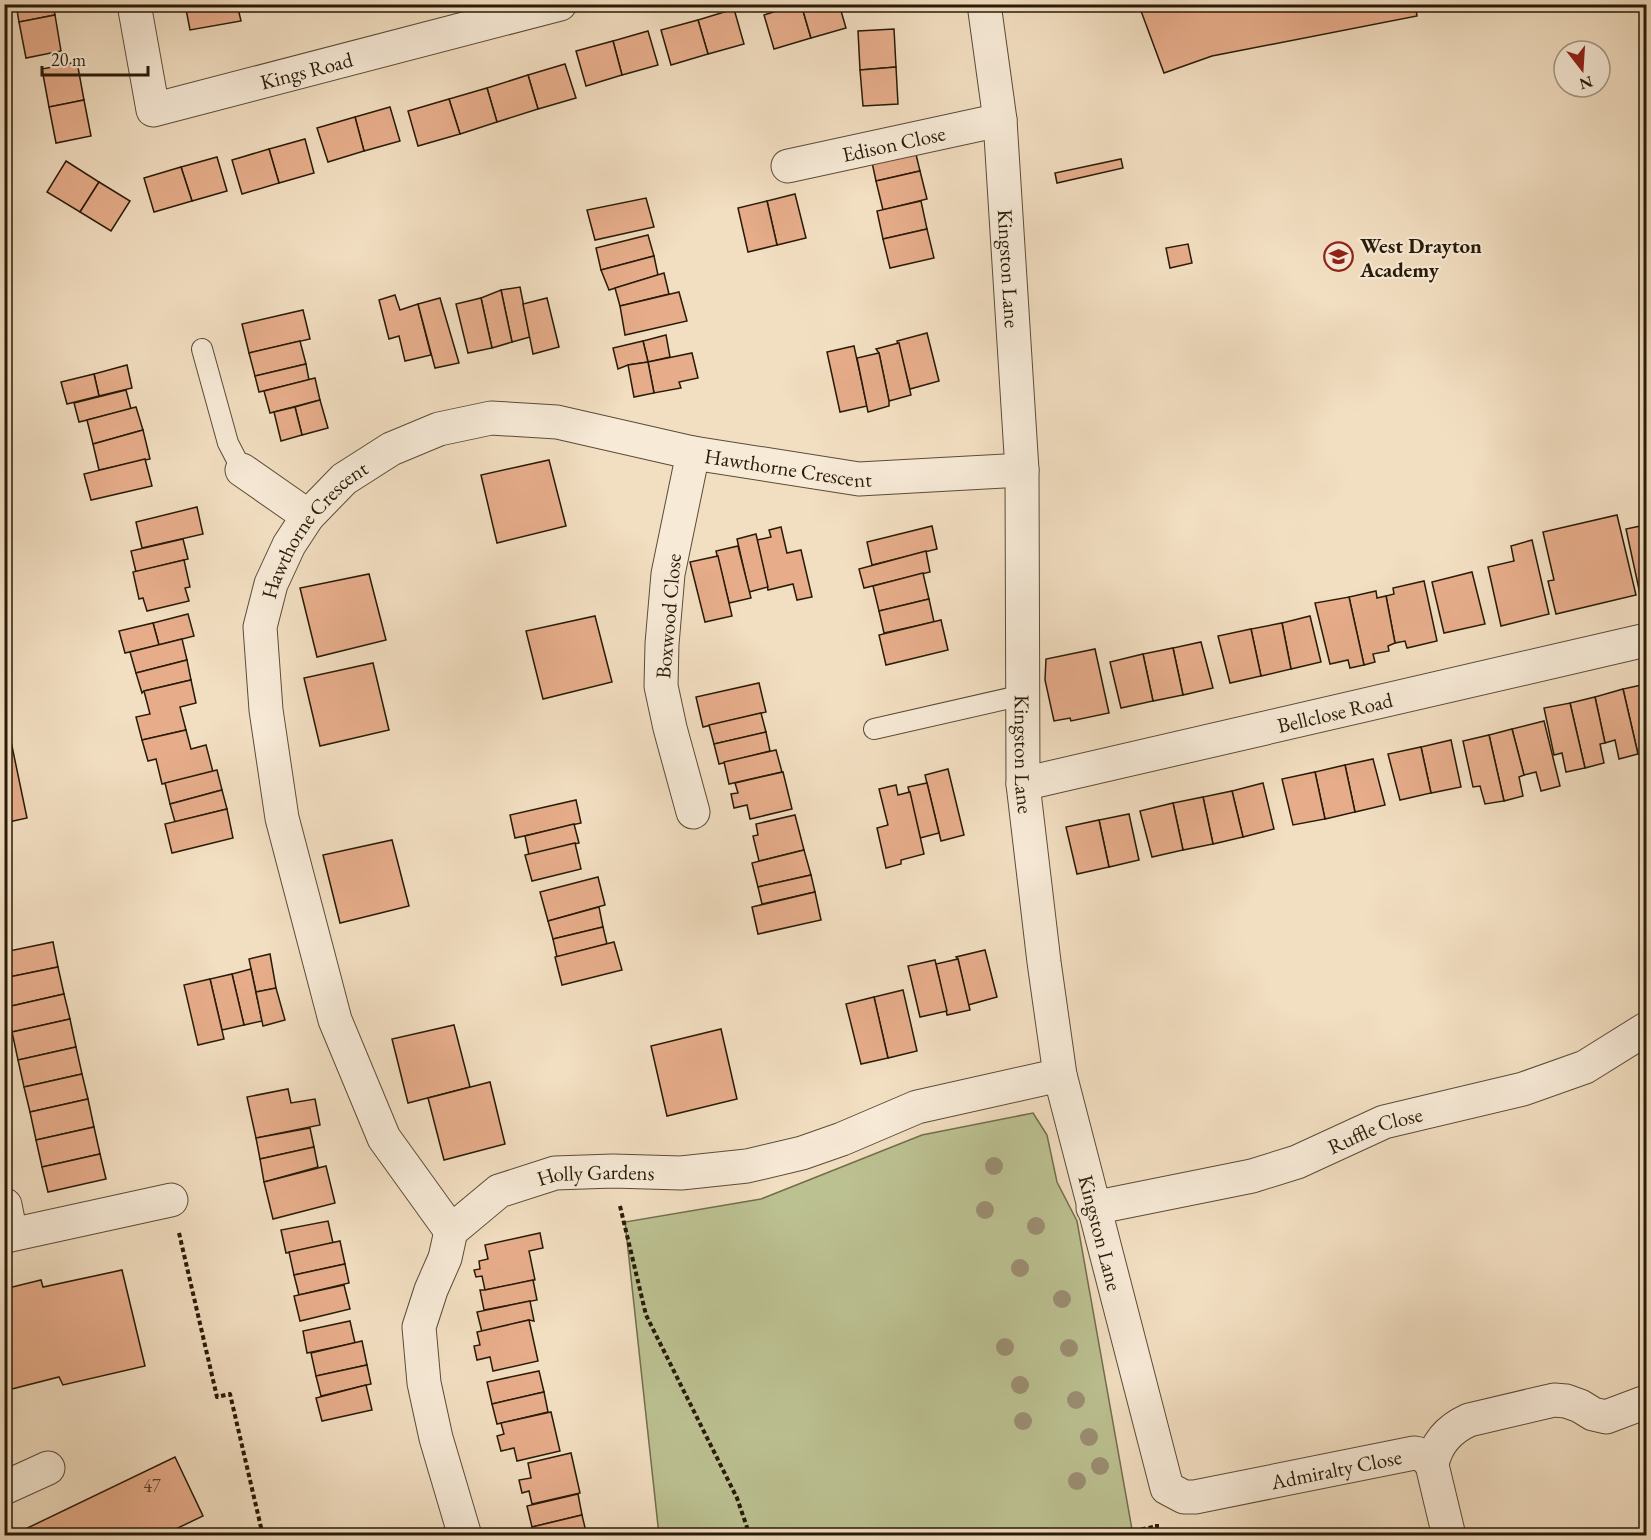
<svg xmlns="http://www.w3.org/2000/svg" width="1651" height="1540" font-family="'EB Garamond',serif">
<rect width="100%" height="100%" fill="#f2dec1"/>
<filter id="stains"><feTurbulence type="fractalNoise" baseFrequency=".00333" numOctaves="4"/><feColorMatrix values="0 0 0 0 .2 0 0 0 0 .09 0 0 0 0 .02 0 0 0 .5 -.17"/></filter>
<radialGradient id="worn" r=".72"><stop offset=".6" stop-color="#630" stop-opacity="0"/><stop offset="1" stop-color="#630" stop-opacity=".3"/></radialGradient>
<path fill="#bcc192" stroke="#726e4c" stroke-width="1.5" d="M1033,1113L1047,1135L1057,1182L1077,1221L1133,1535H659L625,1222L761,1199L922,1135Z"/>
<g fill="#e7ad8b" stroke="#281b07" stroke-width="1.5">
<path d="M16,4H53L55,15L19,22Z"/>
<path d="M185,4H237L241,21L190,30Z"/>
<path d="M293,4H313L295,10Z"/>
<path d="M798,4H801L811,38L774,49L764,15Z"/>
<path d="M801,4H839L846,28L811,38Z"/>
<path d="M1158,4H1415L1417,16L1212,56L1164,73L1141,11Z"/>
<path d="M734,9L744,44L708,54L698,20Z"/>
<path d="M55,15L61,51L26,58L19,22Z"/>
<path d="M698,20L708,54L671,65L661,30Z"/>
<path d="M894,29L896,67L860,70L858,31Z"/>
<path d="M648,31L658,65L622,75L613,41Z"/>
<path d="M613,41L622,75L586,86L576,51Z"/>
<path d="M77,62L84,100L49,107L42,69Z"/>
<path d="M565,64L576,98L538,109L528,75Z"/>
<path d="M896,67L898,104L863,106L860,70Z"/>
<path d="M528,75L538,109L497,122L487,88Z"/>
<path d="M487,88L497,122L460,134L449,99Z"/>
<path d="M449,99L460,134L418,146L408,111Z"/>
<path d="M84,100L91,136L56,143L49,107Z"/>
<path d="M390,107L400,141L364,151L355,117Z"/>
<path d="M355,117L364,151L328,162L317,128Z"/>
<path d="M305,139L314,173L279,183L269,149Z"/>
<path d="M913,142L920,171L876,181L870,153Z"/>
<path d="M269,149L279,183L242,194L232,160Z"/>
<path d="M217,157L227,191L192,201L181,167Z"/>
<path d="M1121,159L1123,168L1057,183L1055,173Z"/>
<path d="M66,161L99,182L80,212L47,192Z"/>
<path d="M181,167L192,201L154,212L144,178Z"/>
<path d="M920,171L927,199L883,210L876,181Z"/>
<path d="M99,182L130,201L111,231L80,212Z"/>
<path d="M795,194L806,238L777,245L767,201Z"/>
<path d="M646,198L654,227L595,240L587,210Z"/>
<path d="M767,201L777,245L748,252L738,208Z"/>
<path d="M921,201L927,229L883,239L877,211Z"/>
<path d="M927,229L934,258L890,268L883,239Z"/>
<path d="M648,235L654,256L601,270L596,248Z"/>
<path d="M1188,244L1192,263L1170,268L1166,248Z"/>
<path d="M654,256L658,275L609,290L601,270Z"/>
<path d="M664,273L669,294L620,306L615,288Z"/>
<path d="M520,287L530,337L512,342L501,290Z"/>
<path d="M501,290L512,342L492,348L481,298Z"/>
<path d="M679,292L687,321L625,335L620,306Z"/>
<path d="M395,295L400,310L418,304L431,355L405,361L399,336L389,339L379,300Z"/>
<path d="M440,298L459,363L435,368L418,304Z"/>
<path d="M481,298L492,348L468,353L456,304Z"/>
<path d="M547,298L559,347L533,354L523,304Z"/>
<path d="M303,310L310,339L249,353L242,324Z"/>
<path d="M927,333L939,381L910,389L897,341Z"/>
<path d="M666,335L670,357L648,362L643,341Z"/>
<path d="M300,341L306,364L255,376L249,353Z"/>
<path d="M643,341L648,362L628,365L618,369L613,348Z"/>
<path d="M899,343L911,395L889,401L879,353L876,349Z"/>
<path d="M854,346L867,406L840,412L827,352Z"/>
<path d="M692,353L698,378L679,382L681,388L654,393L648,362Z"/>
<path d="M879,353L889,401V406L868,412L857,358Z"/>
<path d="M648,362L654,393L634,397L628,365Z"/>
<path d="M306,364L309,380L259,392L255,376Z"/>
<path d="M127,365L132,388L99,396L94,374Z"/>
<path d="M94,374L99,396L67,404L61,382Z"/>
<path d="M315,378L320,400L270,413L264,391Z"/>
<path d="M126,390L131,409L79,422L74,403Z"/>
<path d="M320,400L328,428L302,435L295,407Z"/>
<path d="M136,407L143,430L93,444L87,420Z"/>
<path d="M295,407L302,435L281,441L274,412Z"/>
<path d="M143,430L150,459L99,470L93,444Z"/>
<path d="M145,459L152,486L91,500L84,474Z"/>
<path d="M549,460L566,526L497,543L481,475Z"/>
<path d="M197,507L203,534L142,548L136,522Z"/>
<path d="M1617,515L1636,595L1556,614L1548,581L1554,580L1543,532Z"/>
<path d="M1645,525L1646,533V593L1640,594L1626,529Z"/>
<path d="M932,526L937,549L872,565L867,542Z"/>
<path d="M781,527L787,553L801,550L812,597L797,600L793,584L768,590L757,540L771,537L769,530Z"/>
<path d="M756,534L768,587L749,592L737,539Z"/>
<path d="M183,539L188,559L136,572L131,551Z"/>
<path d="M1532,540L1549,614L1501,626L1488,567L1514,561L1511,546Z"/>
<path d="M738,546L751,598L729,603L716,551Z"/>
<path d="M926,551L930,572L864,588L859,569Z"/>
<path d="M718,556L732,616L705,622L690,562Z"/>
<path d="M184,560L190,587L185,588L189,601L147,611L143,598L139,599L133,572Z"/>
<path d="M1472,572L1485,624L1444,633L1432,582Z"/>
<path d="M923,573L929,599L879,611L873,586Z"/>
<path d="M369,574L386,640L317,657L300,588Z"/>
<path d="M1424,581L1437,641L1407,648L1405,641L1395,643L1386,596L1394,594L1393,588Z"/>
<path d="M1376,591L1377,598L1386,596L1395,643L1388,646L1389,651L1373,654L1375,662L1364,665L1349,597Z"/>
<path d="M1349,597L1364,665L1350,668L1348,660L1330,664L1315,603Z"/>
<path d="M929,599L934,622L884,633L879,611Z"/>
<path d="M188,614L194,636L159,645L153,623Z"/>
<path d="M595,616L612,682L543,699L526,631Z"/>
<path d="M1310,616L1321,662L1291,669L1282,623Z"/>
<path d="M941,620L948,650L886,665L879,635Z"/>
<path d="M153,623L159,645L125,653L119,631Z"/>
<path d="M1282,623L1291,669L1261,676L1251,629Z"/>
<path d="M1251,629L1261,676L1230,683L1218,636Z"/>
<path d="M182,639L187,660L136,673L130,652Z"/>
<path d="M1201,642L1213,688L1183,695L1173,648Z"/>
<path d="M1173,648L1183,695L1153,701L1143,654Z"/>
<path d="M1095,649L1109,713L1071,721L1070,718L1054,721L1045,680L1046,659Z"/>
<path d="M1143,654L1153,701L1121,708L1110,662Z"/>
<path d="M187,660L191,680L144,691L142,693L136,673Z"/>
<path d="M373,663L389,730L320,746L304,678Z"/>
<path d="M191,680L196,703L180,707L186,730L142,740L136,717L150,714L144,691Z"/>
<path d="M759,683L766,712L703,727L696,697Z"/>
<path d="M1646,684V752L1638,754L1623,689Z"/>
<path d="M1623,689L1638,754L1619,759L1615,740L1605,743L1595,697Z"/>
<path d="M1595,697L1605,743L1600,744L1604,763L1585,768L1570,703Z"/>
<path d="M1570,703L1585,768L1566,772L1562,753L1554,755L1544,708Z"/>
<path d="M761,713L766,732L714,744L709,725Z"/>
<path d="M1544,721L1560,786L1541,791L1536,772L1524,775L1512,729Z"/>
<path d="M8,727L27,818L4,823V728Z"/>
<path d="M1512,729L1524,775L1519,777L1523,796L1504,801L1489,735Z"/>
<path d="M186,730L191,749L206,745L213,772L162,784L156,759L148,761L142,740Z"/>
<path d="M766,732L770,751L719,764L714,744Z"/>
<path d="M1489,735L1504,801L1485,804L1480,786L1473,787L1463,741Z"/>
<path d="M1451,740L1461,787L1431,793L1421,747Z"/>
<path d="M1421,747L1431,793L1400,800L1388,754Z"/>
<path d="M776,750L782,772L729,784L724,762Z"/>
<path d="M1373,759L1385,805L1355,812L1345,765Z"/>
<path d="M1345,765L1355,812L1325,819L1315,772Z"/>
<path d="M948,769L964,835L941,841L925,775Z"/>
<path d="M217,770L222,790L170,804L165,783Z"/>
<path d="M783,772L792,809L750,819L747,805L734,808L731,794L738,793L735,783Z"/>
<path d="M1315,772L1325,819L1293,825L1282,779Z"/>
<path d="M927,783L939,833L920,838L908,787Z"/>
<path d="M1263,783L1274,829L1243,837L1232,791Z"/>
<path d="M896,785L898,795L910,792L924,854L901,860V864L886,868L877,828L888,825L879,789Z"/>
<path d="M222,790L227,809L175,822L170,804Z"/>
<path d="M1232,791L1243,837L1213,844L1203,797Z"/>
<path d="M1203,797L1213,844L1183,850L1173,803Z"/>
<path d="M576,800L581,823L515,838L510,815Z"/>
<path d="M1173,803L1183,850L1152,857L1140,811Z"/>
<path d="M227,809L233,838L172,853L165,824Z"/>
<path d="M1129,814L1139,860L1109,867L1099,820Z"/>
<path d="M795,815L804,850L759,861L753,836L758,835L756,824Z"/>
<path d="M1099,820L1109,867L1077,874L1066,827Z"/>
<path d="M574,824L579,843L529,855L525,836Z"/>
<path d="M392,840L409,906L340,923L323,855Z"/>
<path d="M575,843L581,869L532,881L525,855Z"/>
<path d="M804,850L811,875L758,887L752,863Z"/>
<path d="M811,875L815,892L762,904L758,887Z"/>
<path d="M598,877L605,905L548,921L540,892Z"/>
<path d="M815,892L821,920L758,934L752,907Z"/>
<path d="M599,907L603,927L553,939L548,921Z"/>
<path d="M603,927L607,944L557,957L553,939Z"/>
<path d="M53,942L58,967L4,978V952Z"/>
<path d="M614,942L622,970L562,985L555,957Z"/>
<path d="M985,950L997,997L968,1005L958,959L956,957Z"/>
<path d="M270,954L276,988L256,992L249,959Z"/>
<path d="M958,959L970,1010L947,1015L936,964Z"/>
<path d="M935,960L947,1011L920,1017L908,966Z"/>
<path d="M58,967L64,994L7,1007L4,997V978Z"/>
<path d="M251,969L262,1021L244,1025L232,974Z"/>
<path d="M232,974L244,1025L222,1030L210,979Z"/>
<path d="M210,979L224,1039L198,1045L184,985Z"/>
<path d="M276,988L285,1020L263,1026L256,992Z"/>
<path d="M903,990L917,1051L888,1058L874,997Z"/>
<path d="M64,994L70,1019L12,1032L7,1007Z"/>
<path d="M874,997L888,1058L861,1064L846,1004Z"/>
<path d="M70,1019L76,1047L18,1060L12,1032Z"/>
<path d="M454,1025L470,1087L408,1103L392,1039Z"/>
<path d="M721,1029L737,1099L667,1116L651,1046Z"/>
<path d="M76,1047L82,1074L24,1087L18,1060Z"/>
<path d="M82,1074L88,1099L30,1112L24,1087Z"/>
<path d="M490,1082L505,1144L444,1160L428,1098Z"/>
<path d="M288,1089L291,1103L315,1099L320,1125L256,1138L247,1097Z"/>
<path d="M88,1099L94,1127L36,1140L30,1112Z"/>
<path d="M94,1127L100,1154L42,1167L36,1140Z"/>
<path d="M310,1128L314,1147L260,1159L256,1138Z"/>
<path d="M314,1147L318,1167L264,1182L260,1159Z"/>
<path d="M100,1154L106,1179L48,1192L42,1167Z"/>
<path d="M326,1166L335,1203L273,1219L264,1182Z"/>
<path d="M328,1221L333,1243L286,1253L281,1230Z"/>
<path d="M540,1233L543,1248L529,1251L535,1280L485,1290L482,1276L476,1277L474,1270L480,1269L479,1261L488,1259L485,1245Z"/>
<path d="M340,1241L345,1264L294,1275L289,1252Z"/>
<path d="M345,1264L349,1283L299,1295L294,1275Z"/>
<path d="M122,1270L145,1366L63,1385L59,1377L4,1391V1289L41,1280L43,1287Z"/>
<path d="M533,1280L537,1300L484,1310L480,1290H485Z"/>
<path d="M344,1285L350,1309L300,1321L294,1296Z"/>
<path d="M530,1301L534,1321L529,1320L482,1332L477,1312Z"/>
<path d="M529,1320L538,1361L493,1371L490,1357L477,1360L474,1346L480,1345L477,1332Z"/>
<path d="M350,1321L355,1343L307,1353L303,1331Z"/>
<path d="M362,1341L367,1365L316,1376L311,1353Z"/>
<path d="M367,1365L371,1384L321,1396L316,1376Z"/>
<path d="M539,1371L544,1392L492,1404L487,1382Z"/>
<path d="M366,1385L372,1410L322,1421L316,1398Z"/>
<path d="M544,1392L548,1412L497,1424L492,1404Z"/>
<path d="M551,1412L560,1451L517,1461L514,1448L501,1451L497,1436L504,1434L501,1423Z"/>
<path d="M571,1453L580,1493L532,1504L529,1491L522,1493L519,1480L531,1478L528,1463Z"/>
<path d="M175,1457L203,1516L161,1536H4L5,1512L15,1534Z"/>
<path d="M578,1494L582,1515L532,1527L527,1506Z"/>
<path d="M582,1515L587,1536H534L532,1527Z"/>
<path d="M412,1530L413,1536H389Z"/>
</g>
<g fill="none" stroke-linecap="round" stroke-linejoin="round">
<defs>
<g id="service">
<path d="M202,349L228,443L242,470"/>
<path d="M874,729L1023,695"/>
</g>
<g id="minor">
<path id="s1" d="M134,4L153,110L560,4"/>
<path id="s2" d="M984,4L1000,120L1022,470L1023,784L1044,962L1060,1075L1167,1488L1184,1497H1195L1414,1453C1423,1454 1427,1458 1432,1465L1449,1536"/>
<path id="s3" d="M788,166L1000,120"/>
<path d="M693,453L668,574L662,644L661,686L670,728L693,812"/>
<path d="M242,470L308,516"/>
<path id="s4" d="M1023,784L1646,640"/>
<path d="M5,1205L11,1235L171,1200"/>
<path id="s5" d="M1093,1208L1252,1176L1297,1162L1384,1122L1523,1089L1585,1067L1646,1029"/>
<path id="s6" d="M451,1231L384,1138L335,1020L282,818L266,710L260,627L271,584L289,545L308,516L344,479L391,449L439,429L491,418L557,422L693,453L859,479L1022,470"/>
<path d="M1432,1465C1436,1443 1449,1429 1469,1420L1554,1400L1566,1401L1580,1406L1593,1414L1606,1417L1646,1402"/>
<path d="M4,1488L48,1468"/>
<path id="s7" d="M465,1536L436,1438L424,1383L419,1327L431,1290L445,1258L451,1231L499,1191L555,1173L613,1171L681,1173L747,1166L802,1153L842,1139L917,1107L1060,1075"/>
</g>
</defs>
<use href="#service" stroke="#5a4c36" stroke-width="22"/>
<use href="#minor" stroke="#5a4c36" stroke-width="35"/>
<g stroke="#281b07" stroke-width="4" stroke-dasharray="4.5 3" stroke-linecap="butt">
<path d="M620,1206L646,1315L737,1498L750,1536"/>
<path d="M179,1233L217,1397L230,1394L263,1536"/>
<path d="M1112,1536L1157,1526"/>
<path d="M1157,1536V1523"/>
</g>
<use href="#service" stroke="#f7ead7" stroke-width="20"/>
<use href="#minor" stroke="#f7ead7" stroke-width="33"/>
</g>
<g fill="#9b8e72">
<circle cx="994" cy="1166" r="9"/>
<circle cx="985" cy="1210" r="9"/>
<circle cx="1036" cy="1226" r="9"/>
<circle cx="1020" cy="1268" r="9"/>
<circle cx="1062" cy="1299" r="9"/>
<circle cx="1005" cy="1347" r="9"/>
<circle cx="1069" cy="1348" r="9"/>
<circle cx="1020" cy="1385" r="9"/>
<circle cx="1076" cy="1400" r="9"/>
<circle cx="1023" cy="1421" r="9"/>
<circle cx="1089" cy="1437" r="9"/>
<circle cx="1100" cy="1466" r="9"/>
<circle cx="1077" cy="1481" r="9"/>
</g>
<defs>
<symbol id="school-ring" viewBox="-11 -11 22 22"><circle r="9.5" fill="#f7ead7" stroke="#8f2418" stroke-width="1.5"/><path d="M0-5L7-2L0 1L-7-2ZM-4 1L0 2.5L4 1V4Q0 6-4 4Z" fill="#8f2418"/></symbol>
</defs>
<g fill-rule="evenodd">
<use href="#school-ring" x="1322" y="240" width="33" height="33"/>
</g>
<g text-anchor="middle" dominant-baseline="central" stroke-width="4.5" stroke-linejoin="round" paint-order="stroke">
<g font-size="18" fill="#584028">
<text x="152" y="1485">47</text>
</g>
<g font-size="21" fill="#281b07" stroke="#f7ead7">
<text stroke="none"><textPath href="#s1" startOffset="266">Kings Road</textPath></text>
<text stroke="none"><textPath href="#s3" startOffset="108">Edison Close</textPath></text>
<text stroke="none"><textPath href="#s2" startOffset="266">Kingston Lane</textPath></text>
<text stroke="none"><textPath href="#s6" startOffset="1280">Hawthorne Crescent</textPath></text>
<text stroke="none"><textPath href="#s6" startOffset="758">Hawthorne Crescent</textPath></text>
<text transform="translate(668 616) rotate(-85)">Boxwood Close</text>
<text stroke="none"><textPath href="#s4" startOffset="320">Bellclose Road</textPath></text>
<text stroke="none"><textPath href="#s2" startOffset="752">Kingston Lane</textPath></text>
<text stroke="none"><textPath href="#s5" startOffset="294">Ruffle Close</textPath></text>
<text stroke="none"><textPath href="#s7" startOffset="478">Holly Gardens</textPath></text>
<text stroke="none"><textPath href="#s2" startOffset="1238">Kingston Lane</textPath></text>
<text stroke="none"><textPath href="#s2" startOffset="1676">Admiralty Close</textPath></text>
</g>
<g font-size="21" font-weight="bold" fill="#281b07" stroke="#f7ead7" text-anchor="start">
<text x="1360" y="245">West Drayton<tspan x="1360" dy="24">Academy</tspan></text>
</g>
</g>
<rect width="1651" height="1540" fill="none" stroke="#f2dec1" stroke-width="24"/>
<rect x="6" y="6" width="1639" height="1528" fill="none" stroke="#281b07" stroke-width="3"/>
<rect x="12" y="12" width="1627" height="1516" fill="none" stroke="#281b07" stroke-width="1.5"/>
<g transform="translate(1582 69) rotate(163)"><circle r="28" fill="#f7ead7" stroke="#a49784" stroke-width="1.5"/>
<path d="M0-4.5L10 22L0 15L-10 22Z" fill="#8f2418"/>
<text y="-9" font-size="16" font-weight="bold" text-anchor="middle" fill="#281b07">N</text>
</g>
<path d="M42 66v9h106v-9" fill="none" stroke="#281b07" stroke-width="3"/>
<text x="51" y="66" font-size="18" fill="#281b07" stroke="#f7ead7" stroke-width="4.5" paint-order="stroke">20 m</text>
<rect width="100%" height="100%" filter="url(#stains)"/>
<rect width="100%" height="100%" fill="url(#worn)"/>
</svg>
